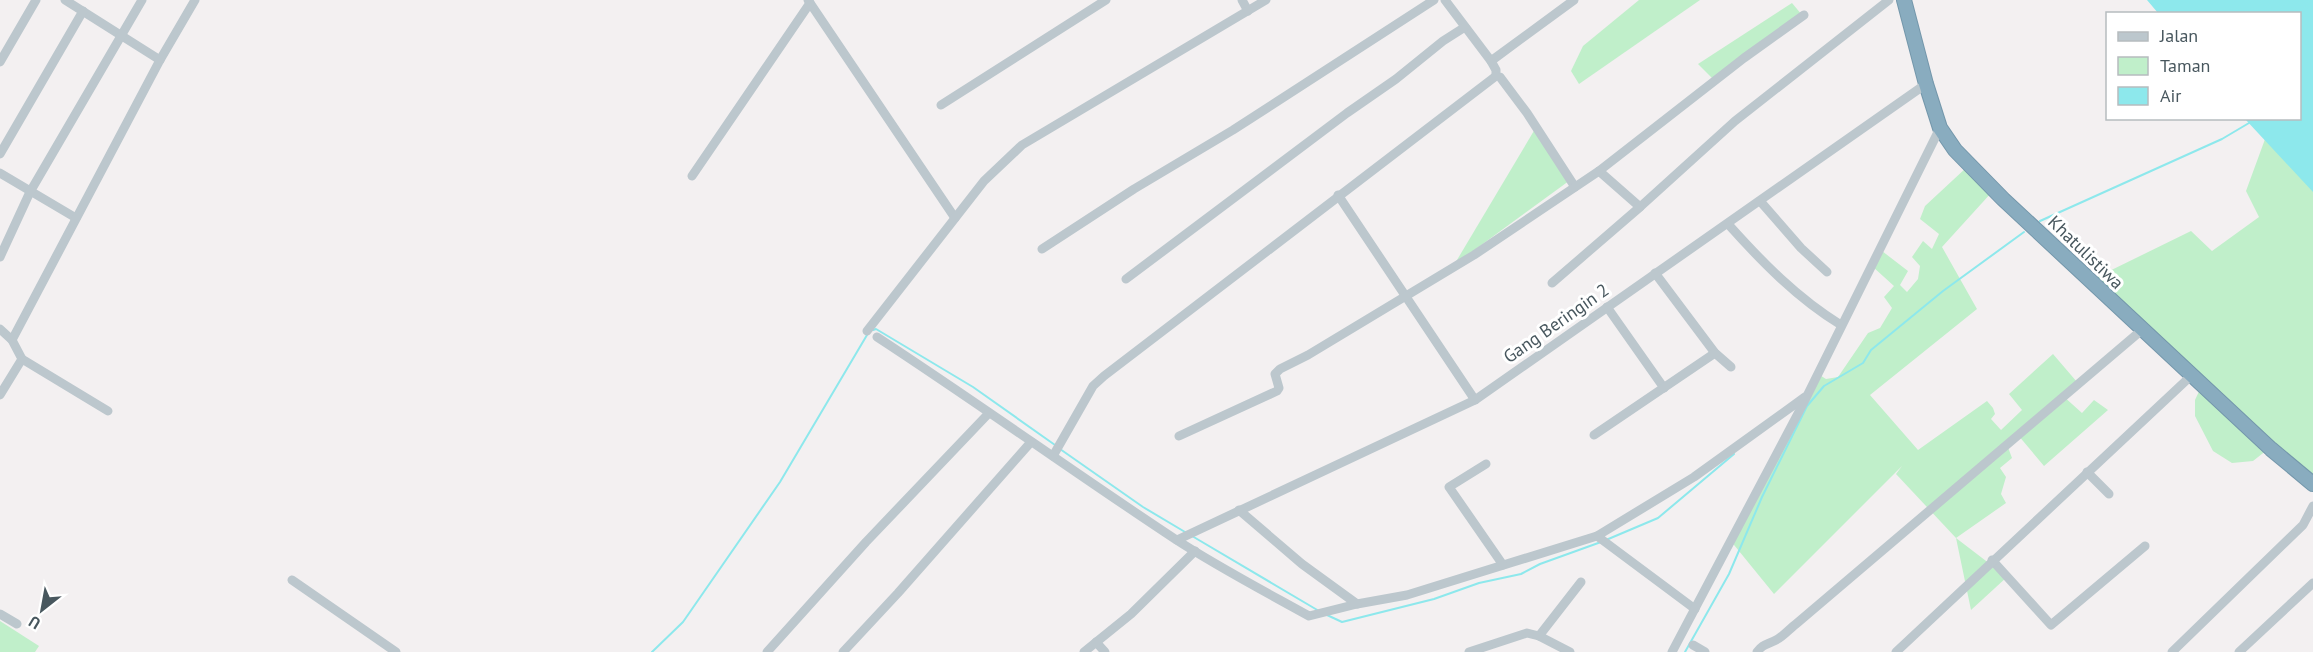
<svg xmlns="http://www.w3.org/2000/svg" width="2313" height="652" font-family="'PT Sans',sans-serif">
<rect width="100%" height="100%" fill="#f3f0f1"/>
<g fill="#c0efca">
<path d="M1639,0H1700L1579,84L1571,71L1583,46Z"/>
<path d="M1792,3L1802,15L1713,79L1698,64Z"/>
<path d="M1538,124L1573,178L1454,265Z"/>
<path d="M2268,131L2313,180V484L2272,446L2253,461L2232,463L2213,451L2195,416V400L2202,385L2089,281L2191,231L2212,251L2259,217L2246,191Z"/>
<path d="M1967,167L1992,192L1942,247L1977,309L1870,395L1918,450L1987,401L1993,408L1995,414L1991,419L2001,430L2022,410L2009,394L2053,354L2077,382L2062,395L2082,413L2094,400L2108,410L2044,466L2018,435L2006,442L2012,458L2000,468L2006,477L2001,494L2006,503L1956,538L2007,577L1971,610L1956,538L1896,474L1902,466L1774,594L1730,540L1818,374L1826,379L1838,377L1868,333L1880,328L1892,308L1884,297L1894,286L1873,267L1882,251L1908,271L1900,285L1907,292L1918,279L1920,266L1912,257L1923,241L1932,249L1939,234L1920,219L1925,206Z"/>
<path d="M0,621L39,646L35,652H0Z"/>
</g>
<path fill="#8de8ec" d="M2147,0H2313V192L2245,119L2300,118V14L2158,13Z"/>
<g fill="none" stroke-linecap="round" stroke-linejoin="round">
<g stroke="#8de8ec" stroke-width="2">
<path d="M2040,221L2222,139L2249,123"/>
<path d="M873,330L876,329L973,387L1055,445"/>
<path d="M1060,449L1143,507L1185,532"/>
<path d="M1192,536L1319,611"/>
<path d="M1606,540L1658,518L1734,454"/>
<path d="M1327,615L1342,622L1434,599L1479,583L1521,574L1540,564L1601,542"/>
<path d="M652,652L683,622L780,482L867,335"/>
<path d="M1685,652L1729,574L1762,497L1807,406L1824,386L1863,363L1871,350L1943,291L2024,232"/>
</g>
<defs>
<path id="highway" d="M1904,0L1926,84L1940,128L1955,150L2003,199L2271,449L2313,484"/>
</defs>
<use href="#highway" stroke="#7497ab" stroke-width="16"/>
<g stroke="#bcc7cd" stroke-width="9">
<path d="M65,0L160,60"/>
<path d="M808,0L955,218"/>
<path d="M1242,0L1248,11"/>
<path d="M1445,0L1491,61L1496,70V76L1500,77L1527,113L1575,187"/>
<path d="M1491,61L1574,0"/>
<path d="M0,62L36,0"/>
<path d="M941,105L1106,0"/>
<path d="M0,154L83,11"/>
<path d="M1599,171L1640,207"/>
<path d="M0,173L76,218"/>
<path d="M692,176L810,3"/>
<path d="M1338,195L1475,400"/>
<path d="M1760,201L1801,248L1827,272"/>
<path d="M1728,224C1762,262 1797,298 1841,325"/>
<path d="M1042,249L1134,189L1233,130L1434,0"/>
<path d="M0,257L30,192L142,0"/>
<path d="M1655,273L1715,353L1731,367"/>
<path d="M1126,279L1347,113L1396,79L1443,41L1465,27"/>
<path d="M1552,283L1640,207L1735,121L1889,0"/>
<path d="M1607,307L1664,388"/>
<path d="M0,329L12,340L22,359L0,395"/>
<path d="M867,331L984,181L1022,145L1266,0"/>
<path d="M877,337C978,403 1075,473 1175,539C1218,567 1264,591 1309,616L1357,604L1407,595L1597,536"/>
<path d="M12,340L160,60L195,0"/>
<path d="M22,359L108,411"/>
<path d="M1594,435L1715,353"/>
<path d="M1179,436L1277,391L1279,388L1275,374L1280,369L1308,355L1474,255L1599,171L1744,58L1804,15"/>
<path d="M1053,456L1093,386L1104,376L1496,76"/>
<path d="M1486,464L1449,487L1503,565"/>
<path d="M2087,472L2109,494"/>
<path d="M1239,510L1302,564L1357,604"/>
<path d="M1177,540L1475,400L1926,84"/>
<path d="M1992,560L2051,625L2145,546"/>
<path d="M292,580L396,652"/>
<path d="M1695,609L1597,536L1694,477L1805,397"/>
<path d="M0,614L17,624"/>
<path d="M1539,636L1581,582"/>
<path d="M1096,642L1105,652"/>
<path d="M1693,645L1705,652"/>
<path d="M767,652L866,542L989,413"/>
<path d="M843,652L898,593L1031,442"/>
<path d="M1084,652L1131,614L1195,551"/>
<path d="M1469,652L1527,633L1539,636L1570,652"/>
<path d="M1672,652L1803,404L1940,128"/>
<path d="M1757,652C1763,644 1766,645 1774,641C1782,638 1789,629 1796,624L2143,329"/>
<path d="M1896,652L2192,375"/>
<path d="M2172,652L2303,525L2313,506"/>
<path d="M2239,652L2313,583"/>
</g>
<use href="#highway" stroke="#89acbf" stroke-width="14"/>
</g>
<g text-anchor="middle" dominant-baseline="central" stroke-width="6" stroke-linejoin="round" paint-order="stroke">
<g font-size="18" fill="#48575e" stroke="#fff">
<text transform="translate(2086 252) rotate(44)">Khatulistiwa</text>
<text transform="translate(1556 323) rotate(-35)">Gang Beringin 2</text>
</g>
</g>
<rect x="2106" y="12" width="195" height="108" fill="#ffffff" stroke="#b6bcbf" stroke-width="1.5"/>
<rect x="2118" y="32" width="30" height="9" fill="#bcc7cd" stroke="#b6bcbf" stroke-width="1.5"/>
<text x="2160" y="42" font-size="18" fill="#48575e">Jalan</text>
<rect x="2118" y="57" width="30" height="18" fill="#c0efca" stroke="#b6bcbf" stroke-width="1.5"/>
<text x="2160" y="72" font-size="18" fill="#48575e">Taman</text>
<rect x="2118" y="87" width="30" height="18" fill="#8de8ec" stroke="#b6bcbf" stroke-width="1.5"/>
<text x="2160" y="102" font-size="18" fill="#48575e">Air</text>
<g transform="translate(42 610) rotate(211)" stroke="#ffffff" stroke-width="4.5" paint-order="stroke">
<path d="M0-4.5L10 22L0 15L-10 22Z" fill="#48575e"/>
<text y="-9" font-size="16" font-weight="bold" text-anchor="middle" fill="#48575e">U</text>
</g>
</svg>
